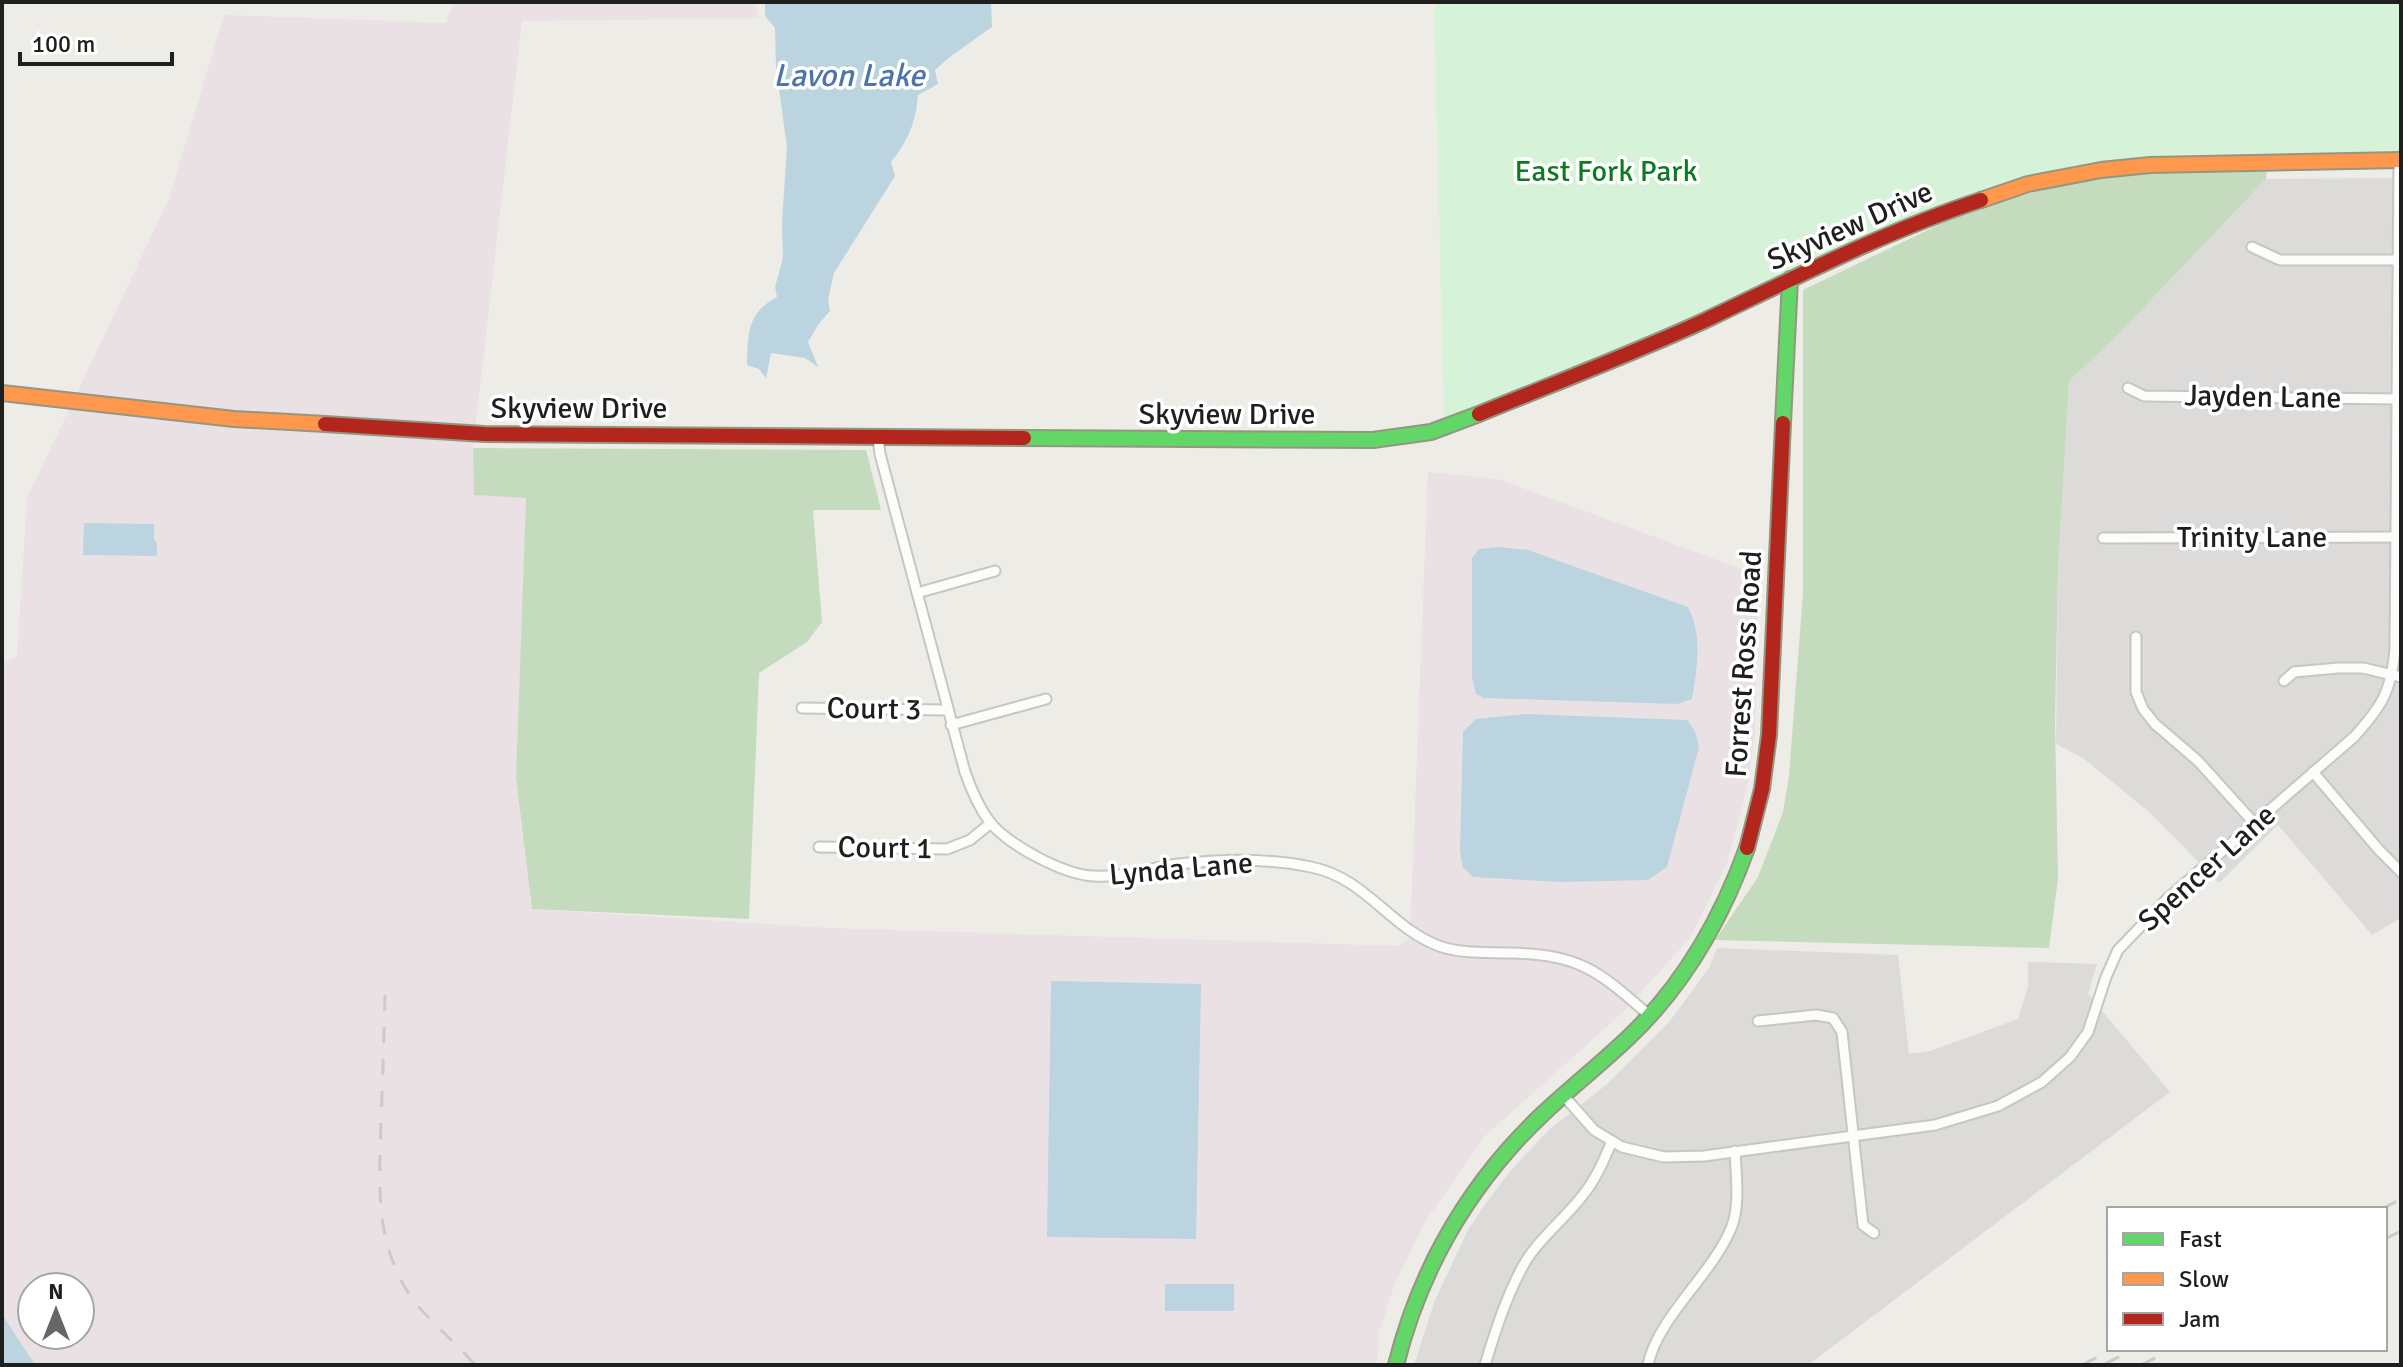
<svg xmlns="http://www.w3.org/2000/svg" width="2403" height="1367" font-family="Signika,sans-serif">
<rect width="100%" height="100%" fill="#edece7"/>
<g fill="#dcdbd9">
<path d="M2401,178V918L2372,935L2278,825L2219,883L2149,812L2083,758L2056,744L2058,570L2069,381L2114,339L2266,179Z"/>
<path d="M1717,948L1898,955L1909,1054L1930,1051L2018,1019L2028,987V962L2097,964L2088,994L2170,1092L1808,1365H1414L1435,1300L1468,1230L1484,1206L1511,1170L1550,1129L1606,1085L1670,1021L1709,968Z"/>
</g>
<path fill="#eae1e5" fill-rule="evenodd" d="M454,2H755L759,18L522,21L473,448L526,497L516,777L532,909L830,928L1398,946L1410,938L1428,472L1498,479L1758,575L1755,734L1748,785L1727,863L1690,938L1622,1013L1484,1137L1425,1222L1395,1283L1379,1333L1377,1365H2V663L17,657L27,498L169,199L224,15L446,23ZM32,1287H80V1335H32Z"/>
<g fill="#c5dbbe">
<path d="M2267,167L2266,179L2114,339L2069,381L2058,570L2055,722L2058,879L2049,948L1715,940L1758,877L1783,812L1789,776L1803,592V290L1955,217L2015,197L2087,180L2144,171Z"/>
<path d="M473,448L866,450L881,510H813L822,622L807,642L759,673L749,919L532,909L516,777L526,498L474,495Z"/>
</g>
<path fill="#d6f3d9" d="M1434,2H2401V152L2185,154L2146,157L2074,166L2010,181L1823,257L1600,358L1444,418Z"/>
<g fill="#bcd4df">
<path d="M765,2H991L992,27L951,56L935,70L938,84L918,95C916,122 908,141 891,162L895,176L834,273L828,299L830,311L818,325L808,342L818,367L805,358L771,353L766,378L759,369L747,365C748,333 747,313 777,297L775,287L783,258L782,223L787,147L776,67L775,28L765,16Z"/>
<path d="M84,523L154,524V539L157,543V556L83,555Z"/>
<path d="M1499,547L1528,550L1688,607C1703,636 1697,668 1692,699L1677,704L1484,698L1476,694L1472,678V558L1479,549Z"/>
<path d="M1525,714L1687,720L1695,731L1699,747L1667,867L1648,880L1561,882L1473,877L1463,868L1460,851L1463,732L1476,719Z"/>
<path d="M1051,981L1201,984L1196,1239L1047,1237Z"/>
<rect x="1165" y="1284" width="69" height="27"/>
<path d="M2,1314L35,1365H2Z"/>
</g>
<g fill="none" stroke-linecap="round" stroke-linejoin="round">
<defs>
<g id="street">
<path d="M2252,247L2280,260H2401"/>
<path d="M2128,388L2144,396L2401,399"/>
<path d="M878,437L880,454L965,772C971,789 978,806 989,821C1008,845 1064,875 1094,876C1123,878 1150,868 1178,864C1221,859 1269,858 1311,867C1366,878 1389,927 1439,946C1461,954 1488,952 1511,953C1582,955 1598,971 1650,1016"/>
<path d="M2103,538L2400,537"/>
<path d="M917,593L995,571"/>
<path d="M2136,637V692L2143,709L2155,724L2198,761L2255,824"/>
<path d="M2284,681L2294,672L2338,668H2363L2401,677"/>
<path d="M802,708L947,710"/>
<path d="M951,725L1046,699"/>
<path d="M2313,772L2379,850L2401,872"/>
<path d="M819,847L947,849L970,840L991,823"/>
<path d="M1758,1021L1816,1015L1833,1018L1842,1032L1863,1225L1874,1233"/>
<path d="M1564,1096L1594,1130L1612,1141L1622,1147L1664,1157L1704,1156L1935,1125L1998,1106L2042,1082L2070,1057L2088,1032L2106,977L2118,950L2167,899L2354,737C2382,706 2391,692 2395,649L2399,160"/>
<path d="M1485,1365C1495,1332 1506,1297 1523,1266C1538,1239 1564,1220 1583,1195C1596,1179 1604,1160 1612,1141"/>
<path d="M1648,1365C1657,1318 1714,1273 1732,1226C1740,1204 1736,1175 1735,1151"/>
</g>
<g id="fast">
<path d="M1783,423L1790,279"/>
<path d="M1024,438L1373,440L1431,432L1479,414"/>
<path d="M1396,1365C1416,1285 1453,1213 1508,1150C1544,1108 1588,1076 1628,1038C1684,985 1721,920 1747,848"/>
</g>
<g id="slow">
<path d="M1981,200L2028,184L2101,170L2150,165L2401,160"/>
<path d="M2,393L234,419L325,424"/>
</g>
<g id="jam">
<path d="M1479,414C1555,383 1632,354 1706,320C1796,277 1886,231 1981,200"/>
<path d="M325,424L484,434L1024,438"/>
<path d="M1747,848L1762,789L1769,735L1783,423"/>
</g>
</defs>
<use href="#street" stroke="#c6c6c3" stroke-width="13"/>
<use href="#fast" stroke="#939780" stroke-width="18"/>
<use href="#slow" stroke="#939780" stroke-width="18"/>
<use href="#jam" stroke="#939780" stroke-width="18"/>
<use href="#street" stroke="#fcfcfb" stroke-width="9"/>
<use href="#fast" stroke="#63d668" stroke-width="14"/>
<use href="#slow" stroke="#ff974d" stroke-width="14"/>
<use href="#jam" stroke="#b3261e" stroke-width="14"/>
<g stroke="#cbcbca" stroke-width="3" stroke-dasharray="16 16" stroke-linecap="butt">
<path d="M385,995C384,1036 383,1077 381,1117C380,1179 373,1233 406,1289C424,1319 453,1338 475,1365"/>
<path d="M2382,1209L2401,1199"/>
<path d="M2385,1239L2401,1231"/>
<path d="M2105,1364L2134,1349"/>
<path d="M2082,1365L2113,1349"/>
<path d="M2141,1365L2173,1349"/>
</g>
</g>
<g text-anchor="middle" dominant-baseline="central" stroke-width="7" stroke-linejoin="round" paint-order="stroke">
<g font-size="30" fill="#107a23" stroke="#fff">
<text x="1606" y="171">East Fork Park</text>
</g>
<g font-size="30" fill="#1f1f1f" stroke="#fff">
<text transform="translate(1850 226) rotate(-24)">Skyview Drive</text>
<text transform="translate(2263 397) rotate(1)">Jayden Lane</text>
<text x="579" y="408">Skyview Drive</text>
<text x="1227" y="414">Skyview Drive</text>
<text x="2252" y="537">Trinity Lane</text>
<text transform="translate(1744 664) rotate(-86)">Forrest Ross Road</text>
<text transform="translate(874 709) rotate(1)">Court 3</text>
<text transform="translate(885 848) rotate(1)">Court 1</text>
<text transform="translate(2207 868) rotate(-42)">Spencer Lane</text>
<text transform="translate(1181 869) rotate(-5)">Lynda Lane</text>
</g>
<g font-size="32" font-style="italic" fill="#4e74ab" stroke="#fff">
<text x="849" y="75">Lavon Lake</text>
</g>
</g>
<rect width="2403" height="1367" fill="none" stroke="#1f1f1f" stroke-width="8"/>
<rect x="2107" y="1207" width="280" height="144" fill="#ffffff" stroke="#a5a5a5" stroke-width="2"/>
<rect x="2123" y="1233" width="40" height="12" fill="#63d668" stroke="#a5a5a5" stroke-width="2"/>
<text x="2179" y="1247" font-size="24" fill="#1f1f1f">Fast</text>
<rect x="2123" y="1273" width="40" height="12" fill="#ff974d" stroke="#a5a5a5" stroke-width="2"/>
<text x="2179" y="1287" font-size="24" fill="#1f1f1f">Slow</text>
<rect x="2123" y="1313" width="40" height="12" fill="#b3261e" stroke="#a5a5a5" stroke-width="2"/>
<text x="2179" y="1327" font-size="24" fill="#1f1f1f">Jam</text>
<g transform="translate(56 1311)"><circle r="38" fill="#ffffff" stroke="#a5a5a5" stroke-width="2"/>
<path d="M0-6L14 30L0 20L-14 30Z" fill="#676765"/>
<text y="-12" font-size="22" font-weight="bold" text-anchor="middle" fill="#1f1f1f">N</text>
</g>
<path d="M20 52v12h152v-12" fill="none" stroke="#1f1f1f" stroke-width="4"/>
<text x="32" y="52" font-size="24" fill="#1f1f1f" stroke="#ffffff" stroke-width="6" paint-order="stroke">100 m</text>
</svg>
